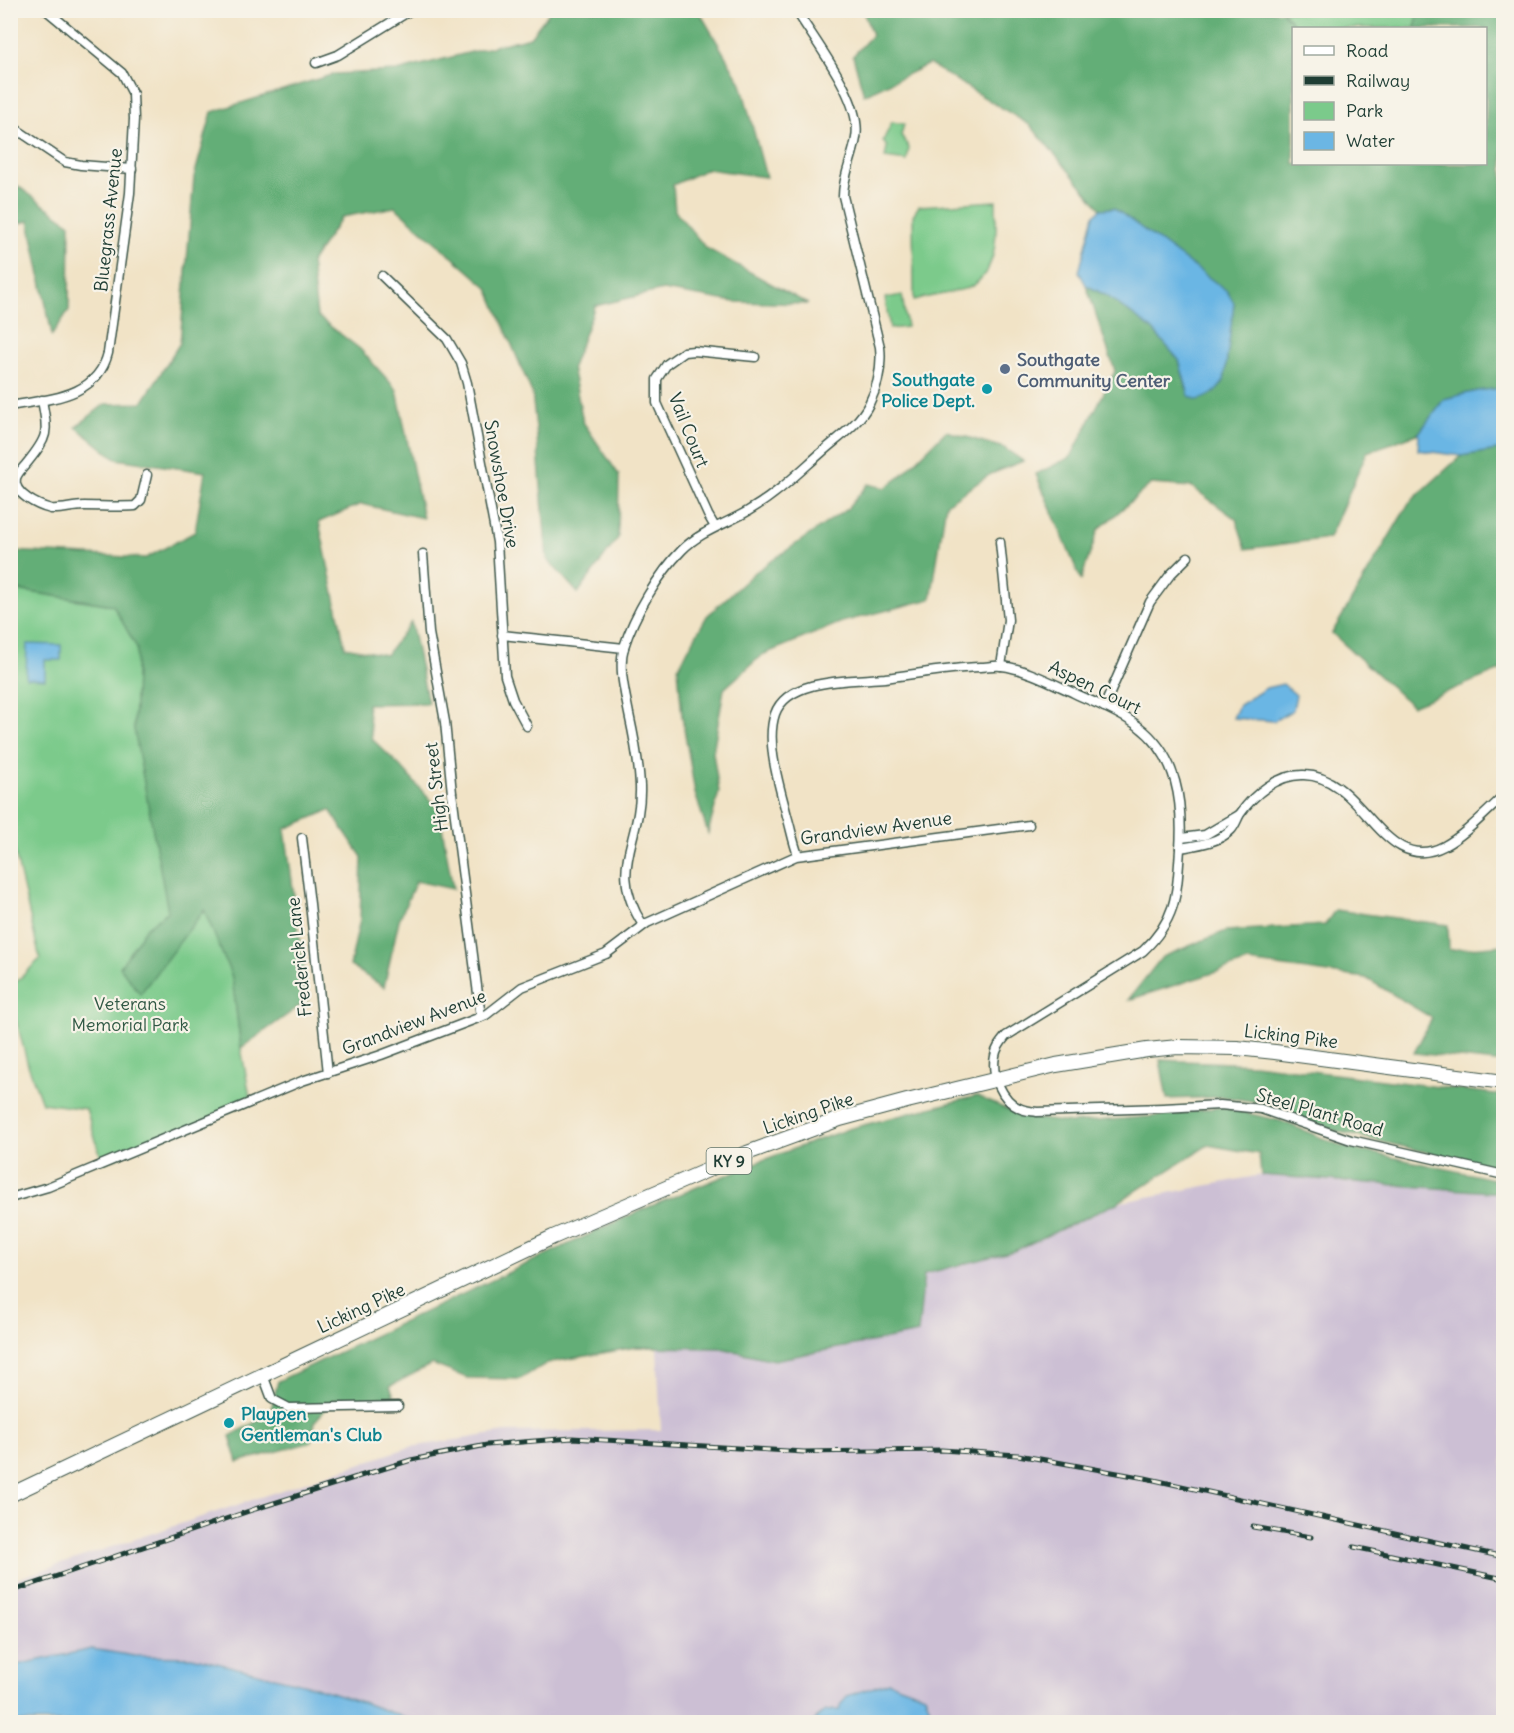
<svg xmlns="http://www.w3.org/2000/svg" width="1514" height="1733" font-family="Delius,sans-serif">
<rect width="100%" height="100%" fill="#f7f3e8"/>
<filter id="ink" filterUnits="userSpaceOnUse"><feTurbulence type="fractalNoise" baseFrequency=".0167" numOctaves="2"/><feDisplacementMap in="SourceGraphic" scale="12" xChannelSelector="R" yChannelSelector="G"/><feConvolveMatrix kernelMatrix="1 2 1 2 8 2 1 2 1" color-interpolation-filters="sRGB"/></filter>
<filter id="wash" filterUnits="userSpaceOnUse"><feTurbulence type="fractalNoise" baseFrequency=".008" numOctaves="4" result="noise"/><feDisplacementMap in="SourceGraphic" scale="24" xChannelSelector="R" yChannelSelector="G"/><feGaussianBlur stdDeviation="1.35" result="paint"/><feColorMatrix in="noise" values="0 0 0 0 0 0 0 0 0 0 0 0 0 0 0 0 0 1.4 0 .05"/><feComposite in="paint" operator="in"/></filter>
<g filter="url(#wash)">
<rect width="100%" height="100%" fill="#f1e3c6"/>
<path fill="#ccbfd4" d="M1261,1175L1503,1193V1722H416L363,1702L315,1687L192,1657L134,1656L92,1649L11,1666L10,1581L410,1447L506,1432L661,1430L657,1347L721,1348L774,1360L924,1274L1014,1251L1117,1203Z"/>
<g fill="#7bca8b" stroke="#4d8460" stroke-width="1.5">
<path d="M1282,11H1419L1415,28H1297Z"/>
<path d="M892,122L904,124L901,135L909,148L907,161L885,158L887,147L883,141Z"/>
<path d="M996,201C996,230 1000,265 974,285C967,291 925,297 914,300L913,215L919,206Z"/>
<path d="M902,295L907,327L890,329L885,298Z"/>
<path d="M10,589L113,605L137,648L134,729L232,977L241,1048L251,1102L103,1163L86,1109L42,1103L28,1065L15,1016L14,984L40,959L11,836Z"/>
</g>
<g fill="#64ae77" stroke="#427656" stroke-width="1.5">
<path d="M551,10L699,11L741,83L766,177L707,169L673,185L675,211L706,248L808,304L734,302L663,290L595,306L572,367L583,422L619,475L618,538L578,593L547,559L537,438L532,393L488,288L395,207L342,217L311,262L317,316L360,349L397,390L423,518L361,504L319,522L345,647L386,655L411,622L428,703L367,704L372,739L401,767L439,810L453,889L416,881L399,920L384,987L350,966L360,919L362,857L330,810L285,829L308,1000L241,1048L232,977L204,910L140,994L120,967L146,928L168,911L134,729L137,648L113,605L11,589V551L146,558L195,532L205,472L116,459L76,427L105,404L142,403L180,343L194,177L212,112L334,74L397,71L530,37Z"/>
<path d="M863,11H1282L1297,28H1294V164H1486V28H1415L1419,11H1503V388L1477,391L1444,399L1419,433L1367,452L1329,538L1246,549L1236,519L1192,487L1151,484L1098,530L1081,580L1036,474L1071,457L1115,371L1086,285L1107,296L1152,329L1179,360L1186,388L1224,381L1234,303L1227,291L1114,208L1101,209L1030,125L929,64L864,95L853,56L872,35Z"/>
<path d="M11,181L70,224L69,310L52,335L29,221L11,225Z"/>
<path d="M946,431L1004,448L1023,461L991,474L946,504L931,599L842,622L762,655L724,689L713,752L719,792L708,833L695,793L682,716L678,668L707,616L754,573L848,508L868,484L885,488L901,476Z"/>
<path d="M1503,449V669L1412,706L1332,633L1409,503L1461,456Z"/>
<path d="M1335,910L1448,925L1449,950L1503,945V1063L1414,1053L1432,1018L1366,978L1248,962L1128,1000L1162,957L1226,931L1325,925Z"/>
<path d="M1160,1060L1254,1064L1503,1095V1170L1332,1130L1264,1103L1225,1097L1167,1099Z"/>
<path d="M976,1096L1025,1117L1071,1123L1170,1115L1221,1107L1281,1121L1344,1147L1503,1181V1193L1261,1175L1259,1154L1208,1145L1117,1203L1014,1251L924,1274L918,1333L774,1360L721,1348L636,1347L547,1363L520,1379L467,1378L432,1364L390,1386L396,1401L335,1399L315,1421L312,1442L238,1462L230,1436L270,1414L278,1381L639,1211L763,1160L848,1129Z"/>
</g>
<g fill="#6bb6e4" stroke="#457a8c" stroke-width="1.5">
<path d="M1114,208L1227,291L1234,303L1224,381C1217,392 1210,397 1197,400L1189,396L1179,360L1152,329L1107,296L1086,285L1079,272L1094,215L1101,209Z"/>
<path d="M1503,388V449L1461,456L1418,450L1419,433L1444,399L1477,391Z"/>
<path d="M27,644L61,645V660H45V679L26,678Z"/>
<path d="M1283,684L1296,695L1293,710L1274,721L1233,718L1239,705L1266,688Z"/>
<path d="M92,1649L134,1656L192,1657L315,1687L362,1702L416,1722H11V1666Z"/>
<path d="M889,1682L925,1695L935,1722H814C820,1711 827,1710 839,1710L847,1696Z"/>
</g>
</g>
<g filter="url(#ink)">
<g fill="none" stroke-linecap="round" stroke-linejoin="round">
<defs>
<g id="minor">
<path d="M316,63L338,55L411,10"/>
<path d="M10,125L65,162L81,165L132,169"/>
<path d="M382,276L447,339L461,363L467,383L497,542L505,676L513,700L527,726"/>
<path d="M42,400C48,433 49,436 27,463C23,468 18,472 16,478C12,494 39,506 51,509C61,510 73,506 84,506C101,506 118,507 135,506L141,500L147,475"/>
<path d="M10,406C48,399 97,398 108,353L130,193L134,119L133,94L122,73L46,10"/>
<path d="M715,527L708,515L657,403V379L667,364L684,352L694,351L755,357"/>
<path d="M1000,542L1008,620L1001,666"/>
<path d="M423,554L429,633L445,722L452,793L481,1017"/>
<path d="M502,635L624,648"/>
<path d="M1104,707L1150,602L1170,575L1188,557"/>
<path d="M302,838L310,904L328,1073"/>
<path d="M1181,838L1205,835L1239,815"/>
<path d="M1180,848C1197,845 1218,843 1231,830C1235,826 1237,819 1240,814C1254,794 1278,774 1304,775C1364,776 1383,878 1444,846C1465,835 1486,812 1504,796"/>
<path d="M798,855C793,842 791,829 787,816C780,787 765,743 775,714C788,677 854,681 885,678C917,674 948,668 980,667C987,667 995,665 1002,666C1026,669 1052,683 1074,693C1095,703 1120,712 1138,726C1178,756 1183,803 1180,849C1177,893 1177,919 1143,951L1006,1036C1001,1042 996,1048 995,1056C991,1075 1002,1100 1019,1108C1024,1111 1031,1111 1037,1112L1163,1108L1220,1105L1261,1109L1351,1140L1504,1175"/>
<path d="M643,925C606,868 642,842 640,786C639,762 634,737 629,714C625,693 618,667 624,647C634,615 659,573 682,550C701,531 726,524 748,511C776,495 798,473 822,452C839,437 859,424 869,404C878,386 882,366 880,347L843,196C843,175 853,158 856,138C863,101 815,42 796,10"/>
<path d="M10,1198L48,1187L302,1081L381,1055L486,1015L522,987L606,954L647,923L796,856L1029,825"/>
<path d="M263,1375L272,1399L289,1408L398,1406"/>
</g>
<path id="primary" d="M10,1495L553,1237L747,1153L840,1119L907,1101L1056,1065L1147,1050L1178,1047L1237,1048L1275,1052L1504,1082"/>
</defs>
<use href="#minor" stroke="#3e564a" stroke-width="11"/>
<use href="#primary" stroke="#3e564a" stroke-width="16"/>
<use href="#minor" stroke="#fff" stroke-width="8"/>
<use href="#primary" stroke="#fff" stroke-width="14"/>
<defs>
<g id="rail">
<path d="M1253,1527L1311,1537"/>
<path d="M1354,1547L1504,1579"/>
<path d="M10,1592L255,1509L411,1460L487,1445L572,1438L804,1452L941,1450L1018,1455L1145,1478L1504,1557"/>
</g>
</defs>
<use href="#rail" stroke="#1f3d34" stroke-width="5"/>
<use href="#rail" stroke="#f7f3e8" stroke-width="3" stroke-dasharray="9" stroke-linecap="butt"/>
</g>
</g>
<circle fill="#5c6f8a" stroke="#f7f3e8" stroke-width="2" cx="1005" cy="369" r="6"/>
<g fill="#0f9aa8" stroke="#f7f3e8" stroke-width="2">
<circle cx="987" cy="389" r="6"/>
<circle cx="229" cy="1423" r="6"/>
</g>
<g text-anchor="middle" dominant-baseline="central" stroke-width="4.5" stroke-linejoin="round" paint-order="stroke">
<rect fill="#f7f3e8" stroke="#60746a" stroke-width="1.5" x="706.5" y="1148" width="45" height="26" rx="4.5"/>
<g font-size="16" font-weight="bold" fill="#1f3d34">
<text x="729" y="1161">KY 9</text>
</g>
<g font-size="18" fill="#1f3d34" stroke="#f7f3e8">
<text transform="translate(108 220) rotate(-84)">Bluegrass Avenue</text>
<text transform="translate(689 430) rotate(68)">Vail Court</text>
<text transform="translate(502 484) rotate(80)">Snowshoe Drive</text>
<text transform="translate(1095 687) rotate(26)">Aspen Court</text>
<text transform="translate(436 787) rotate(-97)">High Street</text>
<text transform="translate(876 828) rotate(-8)">Grandview Avenue</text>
<text transform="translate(299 957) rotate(-96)">Frederick Lane</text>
<text transform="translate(414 1022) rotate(-21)">Grandview Avenue</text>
<text transform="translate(1291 1036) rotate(7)">Licking Pike</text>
<text transform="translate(1320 1112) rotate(16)">Steel Plant Road</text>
<text transform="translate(808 1113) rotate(-19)">Licking Pike</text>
<text transform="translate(361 1308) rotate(-25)">Licking Pike</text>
</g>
<g font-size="18" font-weight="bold" fill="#4e5e75" stroke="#f7f3e8" text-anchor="start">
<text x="1017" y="359">Southgate<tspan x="1017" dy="21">Community Center</tspan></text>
</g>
<g font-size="18" font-weight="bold" fill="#0d838f" stroke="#f7f3e8" text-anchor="end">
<text x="975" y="379">Southgate<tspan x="975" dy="21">Police Dept.</tspan></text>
<text x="241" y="1413" text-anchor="start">Playpen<tspan x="241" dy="21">Gentleman's Club</tspan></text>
</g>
<g font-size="18" fill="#315945" stroke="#f7f3e8">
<text x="130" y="1003">Veterans<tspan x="130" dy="21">Memorial Park</tspan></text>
</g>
</g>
<rect width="1514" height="1733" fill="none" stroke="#f7f3e8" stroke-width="36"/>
<rect x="1292" y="27" width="195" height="138" fill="#f7f3e8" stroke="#a1aaa0" stroke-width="1.5"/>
<rect x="1304" y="46" width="30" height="9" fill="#ffffff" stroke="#a1aaa0" stroke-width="1.5"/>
<text x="1346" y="57" font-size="18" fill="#1f3d34">Road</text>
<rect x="1304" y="76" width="30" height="9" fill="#1f3d34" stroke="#a1aaa0" stroke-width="1.5"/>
<text x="1346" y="87" font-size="18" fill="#1f3d34">Railway</text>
<rect x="1304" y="102" width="30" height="18" fill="#7bca8b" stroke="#a1aaa0" stroke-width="1.5"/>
<text x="1346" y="117" font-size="18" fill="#1f3d34">Park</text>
<rect x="1304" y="132" width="30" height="18" fill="#6bb6e4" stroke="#a1aaa0" stroke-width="1.5"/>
<text x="1346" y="147" font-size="18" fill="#1f3d34">Water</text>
</svg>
